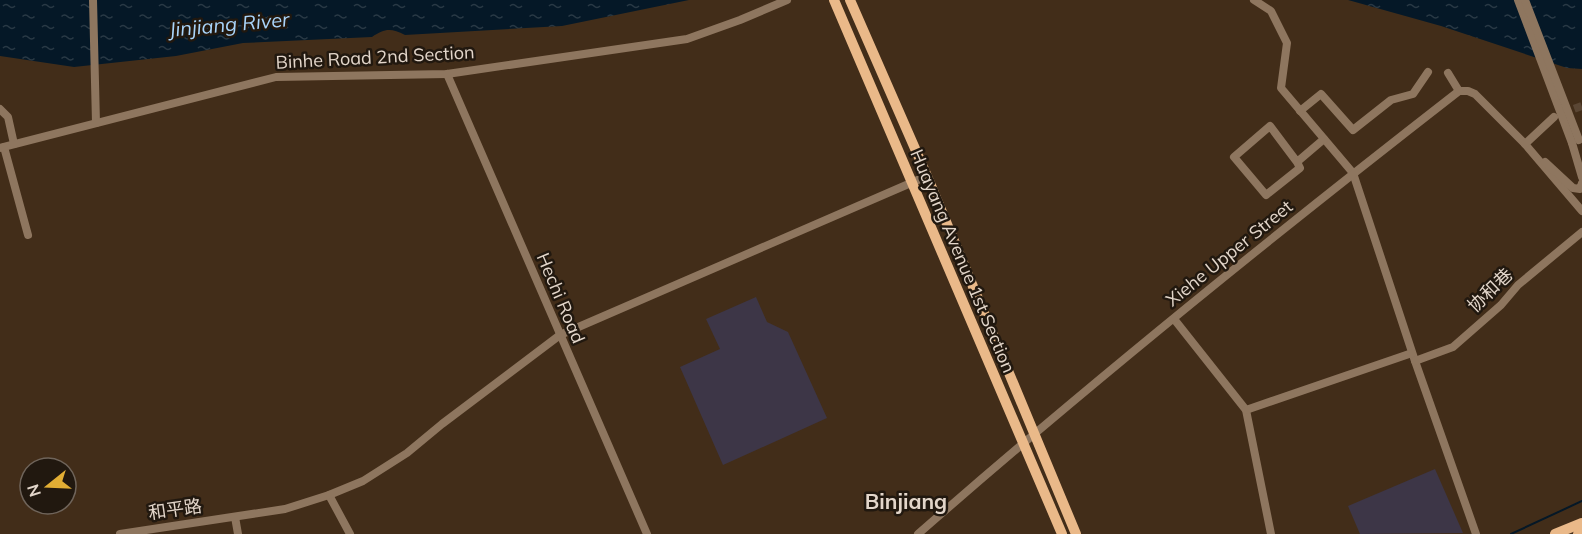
<svg xmlns="http://www.w3.org/2000/svg" width="1582" height="534" font-family="Mulish,'Noto Sans SC',sans-serif">
<defs>
<pattern id="water-ripples" width="26" height="14" patternUnits="userSpaceOnUse" patternTransform="scale(1.5)"><rect width="26" height="14" fill="#051827"/><path d="M2 4q2-2 4 0t4 0M15 11q2-2 4 0t4 0" fill="none" stroke="#293945"/></pattern>
</defs>
<rect width="100%" height="100%" fill="#422d19"/>
<g fill="#3d3647">
<path d="M756,297L767,322L788,332L827,418L723,465L680,367L720,349L706,319Z"/>
<path d="M1435,469L1463,533L1360,534L1348,506Z"/>
</g>
<g fill="url(#water-ripples)">
<path d="M0,0H689L562,26L405,35C391,28 385,28 372,37L243,43L176,56L74,67L0,56Z"/>
<path d="M1348,0H1582V69L1567,68L1441,26Z"/>
</g>
<g fill="none" stroke-linecap="round" stroke-linejoin="round">
<path stroke="#051827" stroke-width="2" d="M1511,534L1582,501"/>
<path stroke="#5a4634" stroke-width="8" stroke-dasharray="8 4" stroke-linecap="butt" d="M1563,113L1582,106"/>
<g stroke="#8e765f" stroke-width="8">
<path d="M93,0L96,123"/>
<path d="M1254,0L1271,11L1287,43L1281,88L1353,173L1415,361L1476,534"/>
<path d="M1448,73L1459,91"/>
<path d="M447,74L647,534"/>
<path d="M1459,91H1468L1475,94L1525,144L1582,211"/>
<path d="M0,109L8,117L14,144"/>
<path d="M1300,111L1321,94L1353,130L1391,100L1413,94L1428,72"/>
<path d="M1572,143L1582,177"/>
<path d="M1525,144L1554,117"/>
<path d="M4,147L28,235"/>
<path d="M0,148L276,77L447,74L687,39L740,20L787,0"/>
<path d="M1297,162L1270,126L1234,157L1266,195L1300,168L1297,162L1324,139"/>
<path d="M1545,162L1573,188L1580,189L1582,183"/>
<path d="M1174,319L1246,410L1271,534"/>
<path d="M1415,361L1453,347L1501,305L1518,285L1582,232"/>
<path d="M1246,410L1412,353"/>
<path d="M329,495L350,534"/>
<path d="M235,517L238,534"/>
<path d="M120,534L285,509L329,495L363,481L407,453L442,424L560,335L927,176"/>
<path d="M918,534C1093,381 1275,234 1459,91"/>
</g>
<g stroke="#eab989" stroke-width="10">
<path d="M834,0L1062,534"/>
<path d="M850,0L927,176L1076,534"/>
<path d="M1555,534L1582,523"/>
<path d="M1578,534L1582,532"/>
</g>
<g stroke="#8e765f" stroke-width="8">
<path d="M1518,0L1572,143"/>
<path d="M1525,0L1579,140"/>
</g>
</g>
<g text-anchor="middle" dominant-baseline="central" stroke-width="5" stroke-linejoin="round" paint-order="stroke">
<g font-size="18" fill="#e3d6ca" stroke="#21180f">
<text transform="translate(375 57) rotate(-3)">Binhe Road 2nd Section</text>
<text transform="translate(1229 253) rotate(-39)">Xiehe Upper Street</text>
<text transform="translate(963 261) rotate(67)">Huayang Avenue 1st Section</text>
<text transform="translate(1490 290) rotate(-44)">协和巷</text>
<text transform="translate(561 298) rotate(67)">Hechi Road</text>
<text transform="translate(175 509) rotate(-8)">和平路</text>
</g>
<g font-size="20" font-style="italic" fill="#a9d5fb" stroke="#21180f">
<text transform="translate(229 24) rotate(-5)">Jinjiang River</text>
</g>
<g font-size="21" font-weight="bold" fill="#e3d6ca" stroke="#21180f">
<text x="906" y="501">Binjiang</text>
</g>
</g>
<g transform="translate(48 486) rotate(252)"><circle r="28" fill="#21180f" stroke="#6f645a" stroke-width="1.5"/>
<path d="M0-4.5L10 22L0 15L-10 22Z" fill="#e2ae34"/>
<text y="-9" font-size="16" font-weight="bold" text-anchor="middle" fill="#e3d6ca">N</text>
</g>
</svg>
